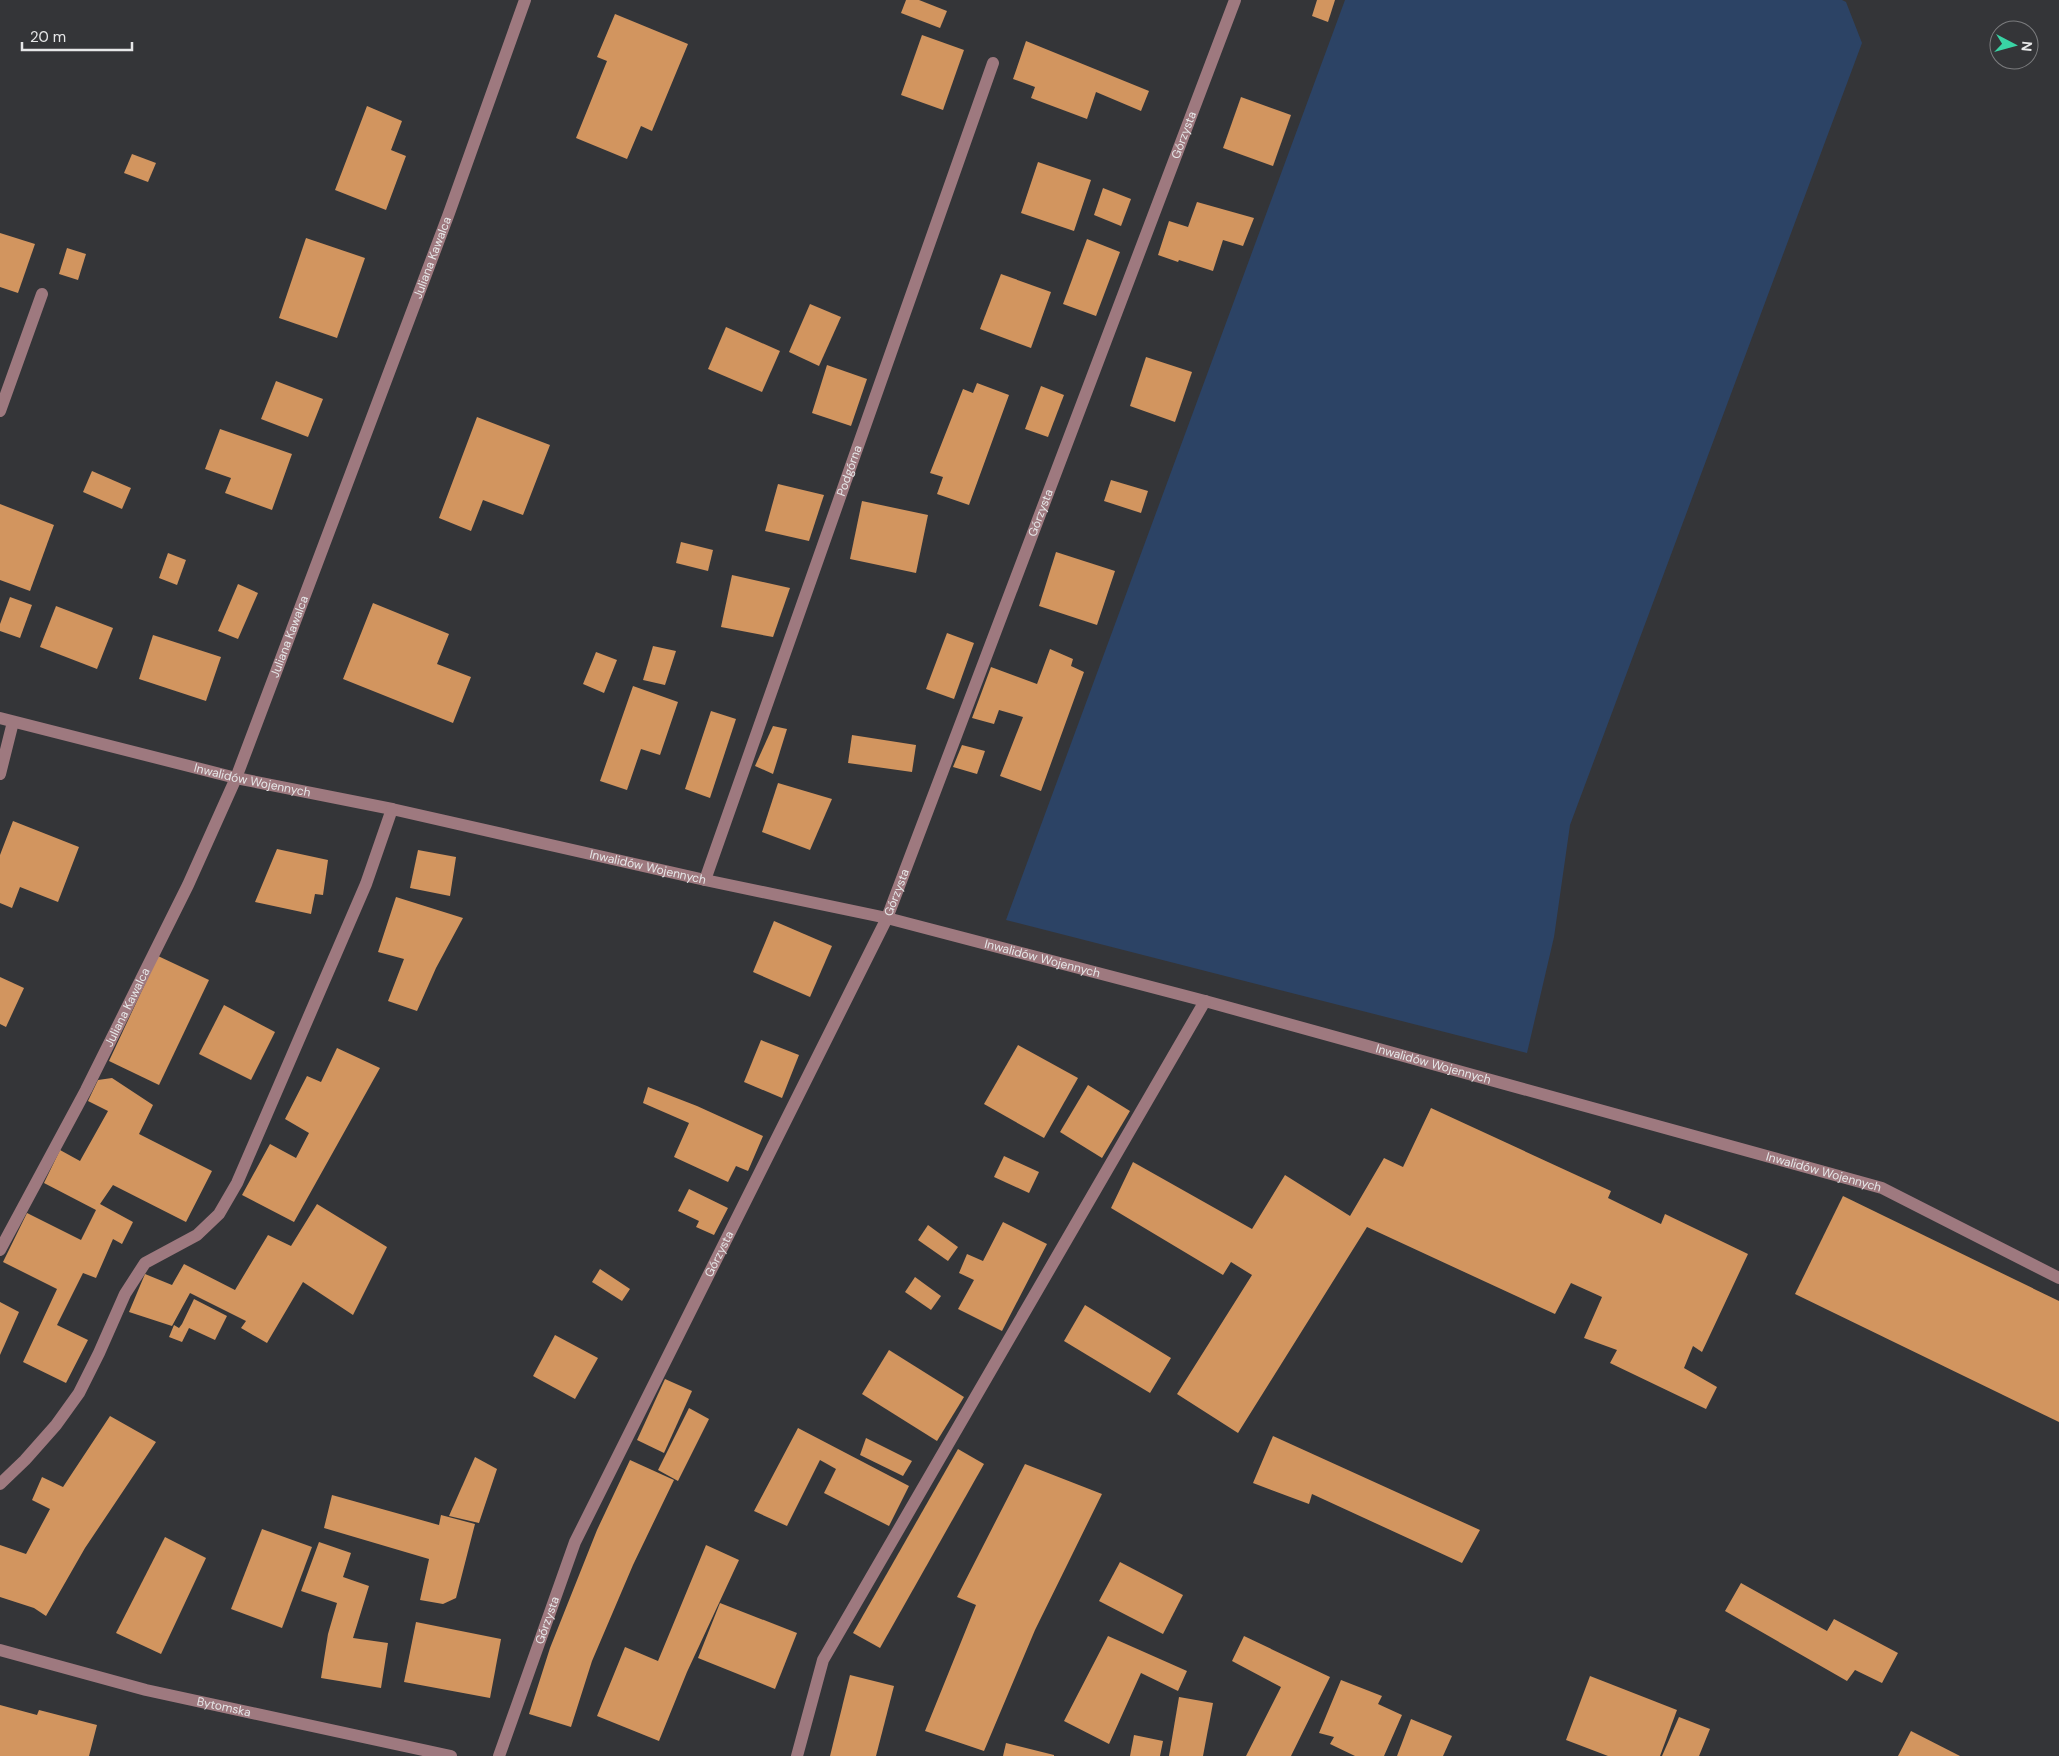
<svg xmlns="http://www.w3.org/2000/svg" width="2059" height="1756" font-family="'DM Sans',sans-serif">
<rect width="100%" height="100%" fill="#343538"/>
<path fill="#2c4365" d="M1345,0H1842L1846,2L1862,43L1570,825L1554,937L1527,1053L1006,920Z"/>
<g fill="#d2955f">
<path d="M906,0H919L947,11L940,28L901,13Z"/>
<path d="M1317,0H1335L1328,22L1312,16Z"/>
<path d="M615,14L688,44L652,131L641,126L627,159L576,138L607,61L597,57Z"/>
<path d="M922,35L964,50L943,110L901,95Z"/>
<path d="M1026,41L1149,91L1141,111L1096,92L1087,119L1031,98L1035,87L1013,79Z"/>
<path d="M1241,97L1291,115L1273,166L1223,148Z"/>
<path d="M367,106L402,121L391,150L406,156L386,210L335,190Z"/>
<path d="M132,154L156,163L148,182L124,173Z"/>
<path d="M1038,162L1091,180L1074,231L1021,213Z"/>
<path d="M1103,188L1131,199L1121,226L1094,215Z"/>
<path d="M1197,202L1254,218L1243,246L1223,240L1213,271L1179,260L1178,262L1158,255L1169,221L1188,227Z"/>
<path d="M0,233L35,244L18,293L0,287Z"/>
<path d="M306,238L365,258L337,338L279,318Z"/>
<path d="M1087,239L1120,252L1096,316L1063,304Z"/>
<path d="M67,248L86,254L78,280L59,274Z"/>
<path d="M1001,274L1051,292L1031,348L980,329Z"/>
<path d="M810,304L841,317L819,366L789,352Z"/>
<path d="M726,327L780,351L762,392L708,369Z"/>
<path d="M1146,357L1192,372L1175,422L1130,406Z"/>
<path d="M827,365L867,379L851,426L812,413Z"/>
<path d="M276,381L323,399L308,437L261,419Z"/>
<path d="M977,383L1009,395L969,505L937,494L943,477L930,473L963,389L973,393Z"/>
<path d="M1041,386L1064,395L1048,437L1025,429Z"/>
<path d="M477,417L550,445L523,515L483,500L471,531L439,518Z"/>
<path d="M220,429L292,454L272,510L225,493L231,478L205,469Z"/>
<path d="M92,471L131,488L122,509L83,492Z"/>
<path d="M1111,480L1148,491L1141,513L1104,501Z"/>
<path d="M778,484L824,495L809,541L765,531Z"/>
<path d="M862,501L928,515L916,573L850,559Z"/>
<path d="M0,504L54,525L30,591L0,580Z"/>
<path d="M681,542L713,550L708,571L676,563Z"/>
<path d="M1056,552L1115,571L1097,625L1039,606Z"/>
<path d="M168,553L186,560L177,585L159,578Z"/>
<path d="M732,575L790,588L773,637L721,627Z"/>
<path d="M238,584L258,593L238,639L218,631Z"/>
<path d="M10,597L32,605L20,638L0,631V624Z"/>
<path d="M373,603L449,634L437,664L471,677L453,723L343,679Z"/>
<path d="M56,606L113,628L97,669L40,647Z"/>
<path d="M947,633L974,643L954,699L926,689Z"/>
<path d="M153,635L221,657L206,701L139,679Z"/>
<path d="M653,646L676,651L665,685L643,680Z"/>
<path d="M1050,649L1073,659L1071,666L1084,672L1041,791L1000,776L1023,717L999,710L994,724L972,718L991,667L1037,684Z"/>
<path d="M596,652L617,660L604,693L583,684Z"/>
<path d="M633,686L678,702L660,755L641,749L627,790L600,781Z"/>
<path d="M711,711L736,719L710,798L685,789Z"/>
<path d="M773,726L787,729L773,774L755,766Z"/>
<path d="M852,735L916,745L912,772L848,763Z"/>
<path d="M962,745L985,751L977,774L953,767Z"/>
<path d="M778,783L832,799L810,850L762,832Z"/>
<path d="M13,821L79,847L58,902L20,887L12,908L0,903V855Z"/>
<path d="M277,849L328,860L323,895L315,894L311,914L255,902Z"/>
<path d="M418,850L456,857L450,896L410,888Z"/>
<path d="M396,897L463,918L436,968L417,1011L388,1001L404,959L378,952Z"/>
<path d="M774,921L832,946L810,997L753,972Z"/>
<path d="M158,956L209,980L159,1085L109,1061Z"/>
<path d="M0,977L24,988L6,1027L0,1024Z"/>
<path d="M224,1005L275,1032L251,1080L199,1054Z"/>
<path d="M761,1040L799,1055L782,1098L744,1082Z"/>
<path d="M1018,1045L1078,1078L1044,1138L984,1104Z"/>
<path d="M337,1048L380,1068L294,1222L242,1195L270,1144L296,1158L309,1133L285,1119L307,1076L321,1082Z"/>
<path d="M112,1078L153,1105L139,1134L212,1171L186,1222L113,1185L100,1204L133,1222L122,1244L113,1239L96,1278L83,1273L57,1325L88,1340L66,1383L23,1362L57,1289L3,1262L27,1213L81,1240L96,1210L44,1183L60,1150L80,1161L108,1111L88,1101L98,1080Z"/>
<path d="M1088,1085L1130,1111L1102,1158L1060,1132Z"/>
<path d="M648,1087L697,1106L763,1136L748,1171L736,1166L728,1182L674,1157L689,1123L643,1103Z"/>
<path d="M1431,1108L1611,1191L1608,1198L1661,1224L1665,1214L1748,1254L1702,1352L1693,1346L1684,1368L1717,1387L1706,1409L1610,1363L1617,1350L1584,1338L1602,1297L1571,1283L1555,1314L1367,1227L1238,1433L1177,1394L1252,1275L1231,1262L1223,1275L1111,1208L1133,1162L1252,1229L1285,1175L1350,1216L1384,1158L1403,1167Z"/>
<path d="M1004,1156L1039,1172L1029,1193L994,1177Z"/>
<path d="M689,1189L728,1208L714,1235L696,1227L699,1221L678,1211Z"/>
<path d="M1843,1196L2059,1301V1422L1795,1294Z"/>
<path d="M317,1204L387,1247L353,1315L303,1282L267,1343L241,1328L246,1321L190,1293L172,1326L129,1312L145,1274L172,1285L184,1264L235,1290L268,1235L291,1246Z"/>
<path d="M1003,1222L1047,1244L1002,1331L958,1309L974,1280L959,1273L967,1254L983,1261Z"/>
<path d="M928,1225L958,1247L948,1261L918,1240Z"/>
<path d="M600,1269L630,1289L622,1301L592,1282Z"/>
<path d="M915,1277L941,1296L931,1310L905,1292Z"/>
<path d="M194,1299L227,1316L215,1340L189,1328L182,1342L169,1337L174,1325L179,1328L182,1324Z"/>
<path d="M0,1302L19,1312L0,1355Z"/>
<path d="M1085,1305L1171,1358L1150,1393L1064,1341Z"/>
<path d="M555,1335L598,1358L575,1399L533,1376Z"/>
<path d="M889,1350L964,1397L937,1441L862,1394Z"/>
<path d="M665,1379L692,1391L664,1453L637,1440Z"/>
<path d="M689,1408L709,1419L678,1481L658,1470Z"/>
<path d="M110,1416L156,1442L85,1548L46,1616L34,1608L0,1597V1545L26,1554L50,1509L32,1500L42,1477L63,1487Z"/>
<path d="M798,1428L909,1486L889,1526L824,1493L836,1469L820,1460L787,1526L754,1511Z"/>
<path d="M1273,1436L1480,1530L1462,1563L1312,1494L1309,1504L1253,1483Z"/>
<path d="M866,1438L912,1461L903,1476L860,1455Z"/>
<path d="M958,1449L984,1464L880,1648L853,1633Z"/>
<path d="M475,1457L497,1469L479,1523L449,1516Z"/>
<path d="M630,1460L674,1480L633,1565L592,1661L571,1727L529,1714L550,1648L597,1530Z"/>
<path d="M1025,1464L1102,1494L1035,1630L984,1751L925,1731L976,1605L957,1597Z"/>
<path d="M332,1495L439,1525L441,1515L475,1524L456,1598L443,1604L420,1600L429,1559L324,1528Z"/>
<path d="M262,1529L312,1547L282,1628L231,1609Z"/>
<path d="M165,1537L206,1558L161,1654L116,1633Z"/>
<path d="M319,1542L351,1553L343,1577L369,1586L353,1638L388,1643L381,1688L321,1678L328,1634L337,1603L301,1591Z"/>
<path d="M706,1545L739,1560L687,1672L659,1741L597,1716L625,1647L658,1661Z"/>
<path d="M1120,1562L1183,1595L1163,1634L1099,1601Z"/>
<path d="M1741,1583L1827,1631L1834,1619L1898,1653L1882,1683L1855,1670L1847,1681L1725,1611Z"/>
<path d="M720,1603L797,1633L775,1689L698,1658Z"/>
<path d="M416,1622L501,1639L490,1698L404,1682Z"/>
<path d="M1108,1636L1187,1671L1178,1691L1141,1673L1109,1744L1064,1721Z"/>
<path d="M1244,1636L1330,1677L1291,1756H1246L1281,1687L1232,1661Z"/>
<path d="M850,1675L894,1686L876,1756H830Z"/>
<path d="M1590,1676L1677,1710L1660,1756H1608L1566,1740Z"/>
<path d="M1341,1680L1382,1696L1378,1704L1402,1715L1384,1756H1355L1330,1744L1334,1737L1319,1733Z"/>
<path d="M1179,1697L1213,1703L1203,1756H1169Z"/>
<path d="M0,1705L37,1715L39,1710L97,1725L89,1756H0Z"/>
<path d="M1679,1717L1710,1729L1699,1756H1662Z"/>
<path d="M1411,1719L1452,1736L1443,1756H1397Z"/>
<path d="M1911,1731L1960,1756H1898Z"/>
<path d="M1134,1735L1163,1741L1160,1756H1130Z"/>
<path d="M1006,1743L1054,1755V1756H1003Z"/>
</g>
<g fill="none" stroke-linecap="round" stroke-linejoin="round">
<g stroke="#9e797f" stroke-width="12">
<path d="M0,411L42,294"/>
<path id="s1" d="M0,718L236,778L392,809L705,880L887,918L1205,1001L1882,1188L2059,1278"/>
<path d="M0,774L13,722"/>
<path id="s2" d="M705,880L993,63"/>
<path id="s3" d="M0,1250L86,1090L188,885L236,778L448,216L525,0"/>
<path d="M0,1484L25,1460L56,1425L79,1393L99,1353L125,1294L145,1263L197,1235L219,1214L237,1183L366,884L392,809"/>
<path id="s4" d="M0,1650L146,1690L451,1756"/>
<path id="s5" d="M499,1756L575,1542L887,918L1235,0"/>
<path d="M797,1756L823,1660L1205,1001"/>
</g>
</g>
<g text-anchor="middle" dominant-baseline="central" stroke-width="5" stroke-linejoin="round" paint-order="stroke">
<g font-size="12" fill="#e6e7e8" stroke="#343538">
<text stroke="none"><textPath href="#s5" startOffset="1762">Górzysta</textPath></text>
<text stroke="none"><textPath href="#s3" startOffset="1084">Juliana Kawalca</textPath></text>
<text stroke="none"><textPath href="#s2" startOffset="434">Podgórna</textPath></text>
<text stroke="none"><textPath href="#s5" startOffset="1358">Górzysta</textPath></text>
<text stroke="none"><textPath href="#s3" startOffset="679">Juliana Kawalca</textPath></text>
<text stroke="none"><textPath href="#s1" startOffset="260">Inwalidów Wojennych</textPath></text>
<text stroke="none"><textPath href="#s1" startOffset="665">Inwalidów Wojennych</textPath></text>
<text stroke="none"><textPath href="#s5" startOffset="952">Górzysta</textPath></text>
<text stroke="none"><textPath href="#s1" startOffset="1070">Inwalidów Wojennych</textPath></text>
<text stroke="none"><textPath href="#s3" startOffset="274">Juliana Kawalca</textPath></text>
<text stroke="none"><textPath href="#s1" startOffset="1475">Inwalidów Wojennych</textPath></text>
<text stroke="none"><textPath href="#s1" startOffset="1880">Inwalidów Wojennych</textPath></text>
<text stroke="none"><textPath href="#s5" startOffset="549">Górzysta</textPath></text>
<text stroke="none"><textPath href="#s5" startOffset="144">Górzysta</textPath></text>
<text stroke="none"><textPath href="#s4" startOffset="231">Bytomska</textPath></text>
</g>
</g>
<g transform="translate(2014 45) rotate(96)"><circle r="24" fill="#343538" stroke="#7b7c7e"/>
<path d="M0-4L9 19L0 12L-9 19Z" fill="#39d4a5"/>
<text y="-8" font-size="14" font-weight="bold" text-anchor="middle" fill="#e6e7e8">N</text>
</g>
<path d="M22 42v8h110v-8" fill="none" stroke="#e6e7e8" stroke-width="2.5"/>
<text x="30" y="42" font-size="15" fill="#e6e7e8" stroke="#343538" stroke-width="4" paint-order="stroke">20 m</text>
</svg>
